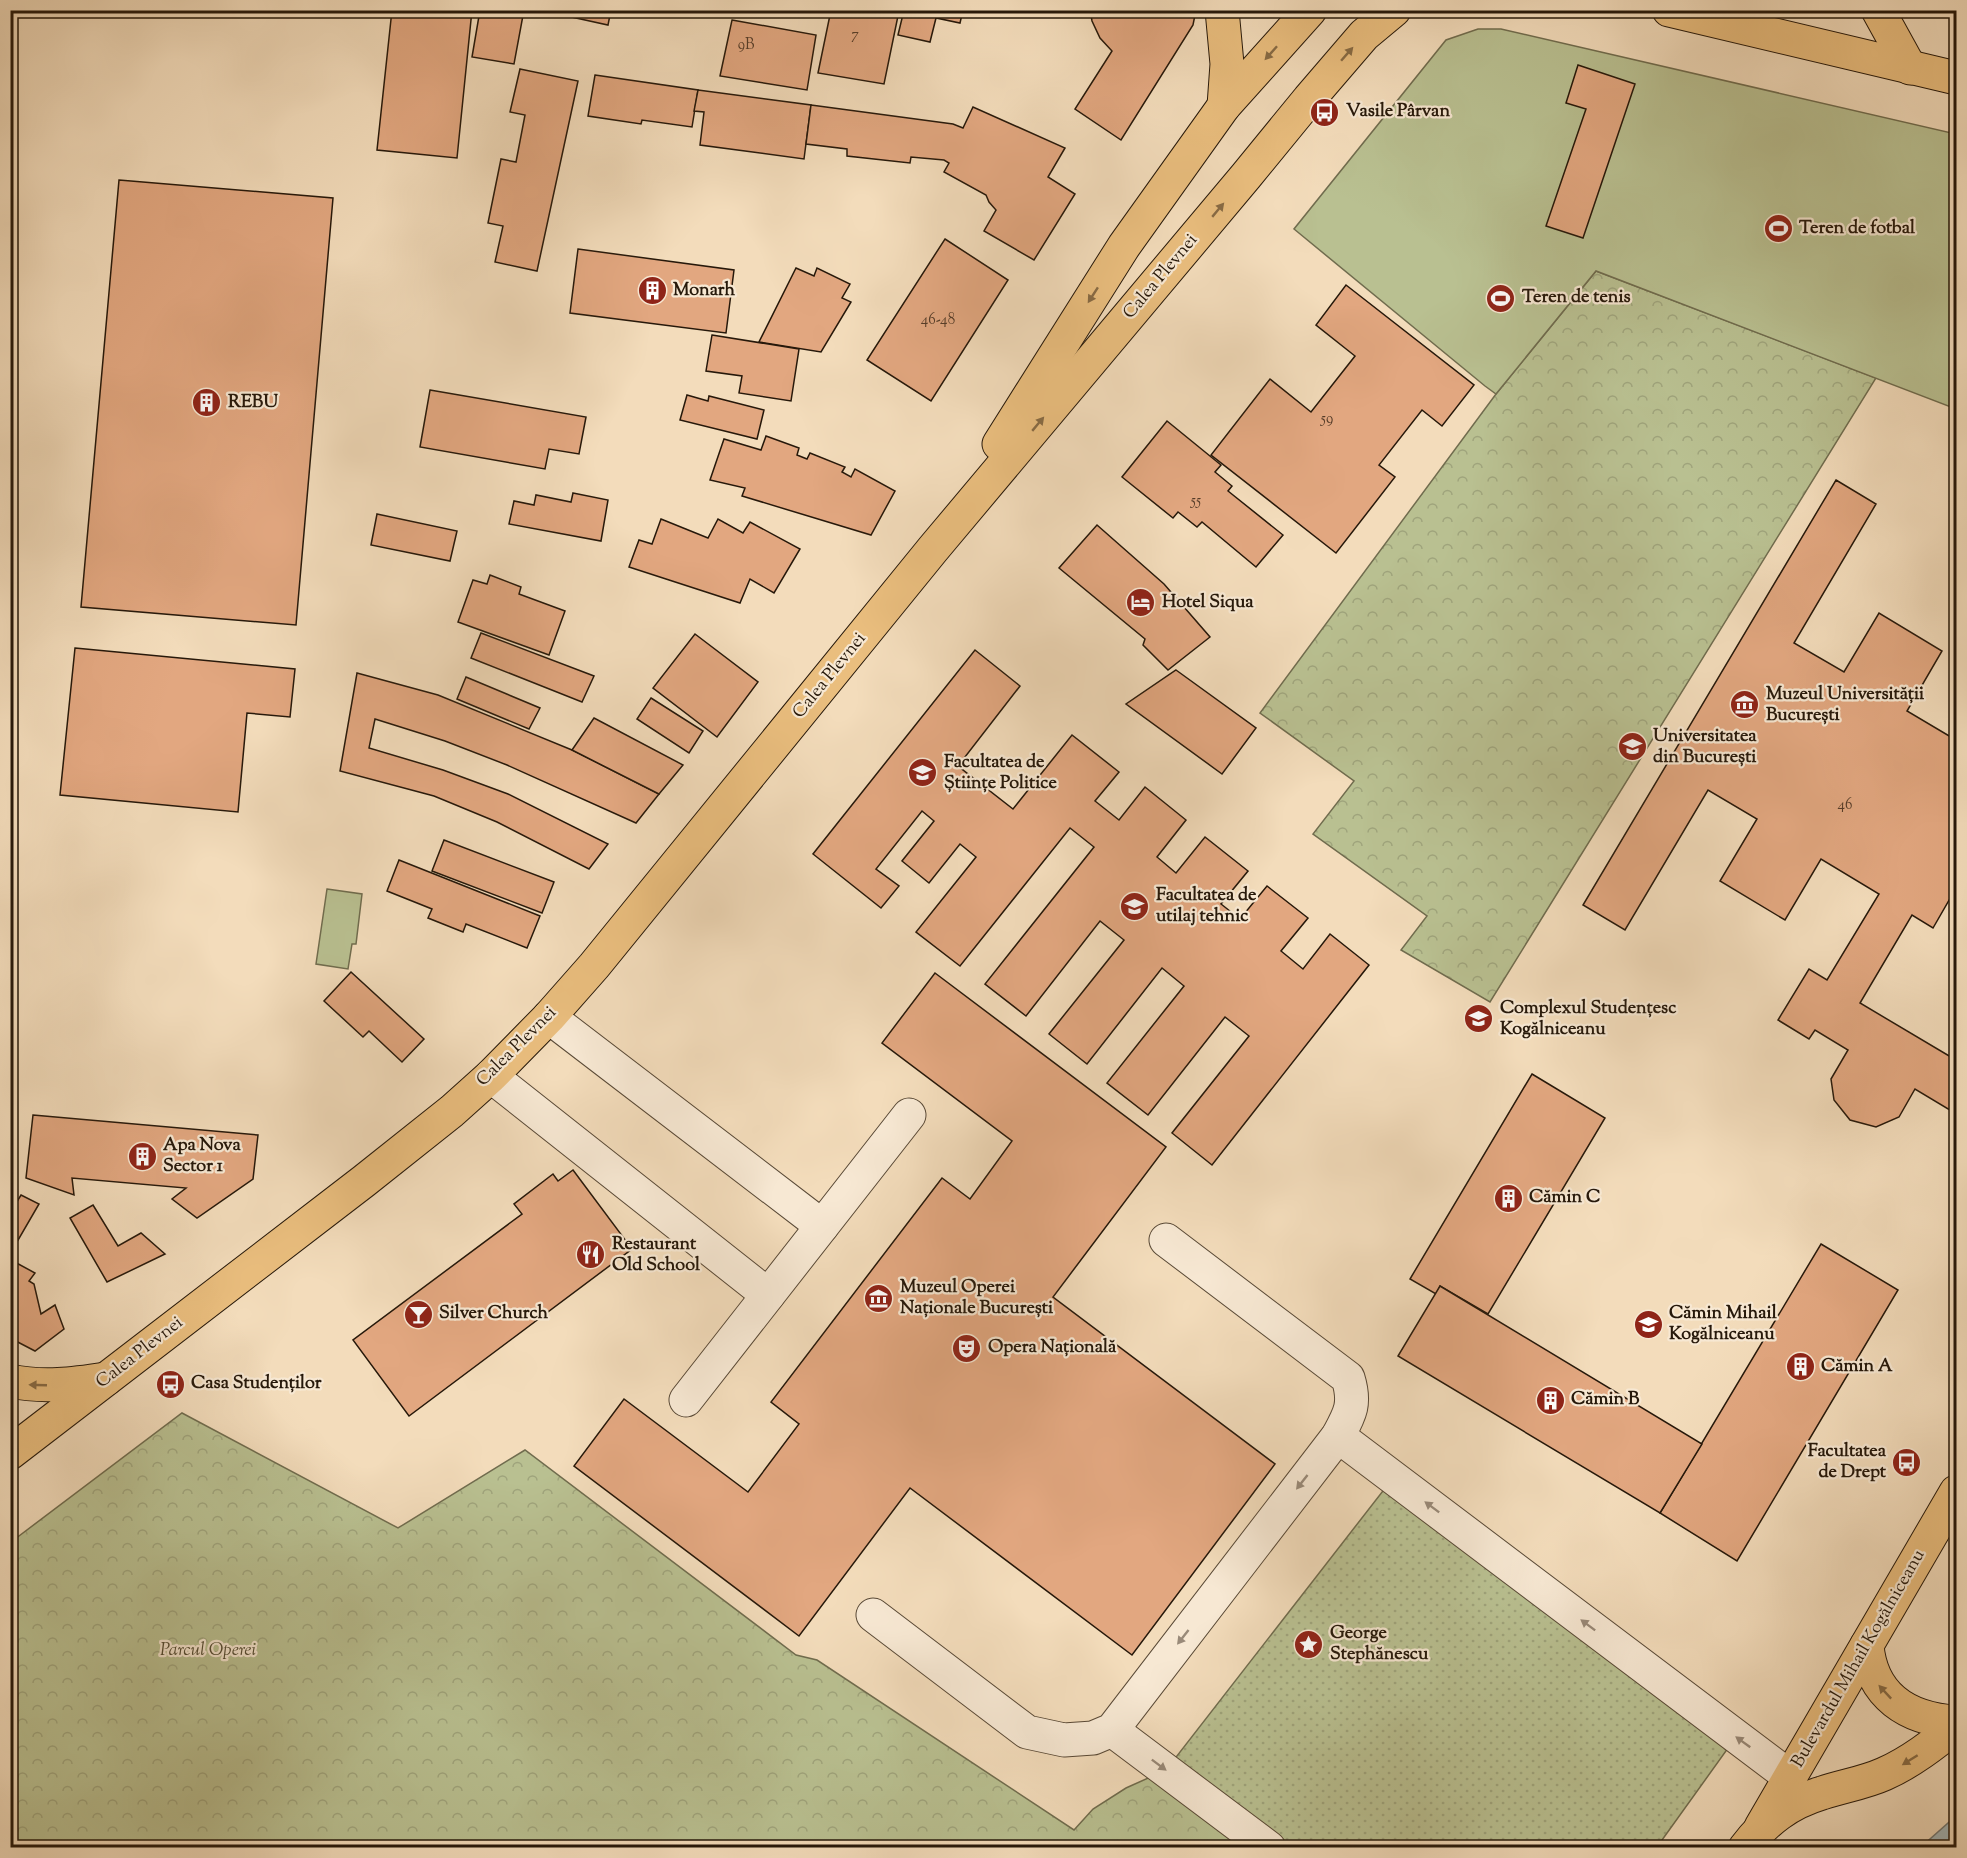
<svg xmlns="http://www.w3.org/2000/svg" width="1967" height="1858" font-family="'Sorts Mill Goudy',serif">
<defs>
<pattern id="grass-dots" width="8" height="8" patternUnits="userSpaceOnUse" patternTransform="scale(1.5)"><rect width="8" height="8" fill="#b9c091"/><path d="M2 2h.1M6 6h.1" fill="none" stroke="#9fa47c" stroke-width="1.8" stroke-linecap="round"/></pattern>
<pattern id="park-crowns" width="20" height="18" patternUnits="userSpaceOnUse" patternTransform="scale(1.5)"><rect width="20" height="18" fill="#b9c091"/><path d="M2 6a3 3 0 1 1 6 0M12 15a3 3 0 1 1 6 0" fill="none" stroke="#9fa47c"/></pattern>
</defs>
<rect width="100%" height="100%" fill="#f3dcbb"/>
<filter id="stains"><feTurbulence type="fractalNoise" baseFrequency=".00333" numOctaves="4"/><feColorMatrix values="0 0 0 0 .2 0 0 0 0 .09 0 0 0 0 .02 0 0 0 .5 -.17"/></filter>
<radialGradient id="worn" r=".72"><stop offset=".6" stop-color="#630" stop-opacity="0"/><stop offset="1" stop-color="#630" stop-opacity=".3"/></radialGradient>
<path fill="url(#grass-dots)" stroke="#706c4e" stroke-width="1.5" d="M1393,1478L1736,1737L1657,1847H1269L1166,1770Z"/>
<g fill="url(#park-crowns)" stroke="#706c4e" stroke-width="1.5">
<path d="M1596,271L1876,378L1490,1002L1401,950L1427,916L1313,834L1354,781L1260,713L1496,394Z"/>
<path d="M182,1413L398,1528L525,1450L796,1655L817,1660L1074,1830L1093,1809L1126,1788L1166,1770L1270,1848H11V1542Z"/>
</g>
<g fill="#b9c091" stroke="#706c4e" stroke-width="1.5">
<path d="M1478,29H1501L1956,134V409L1596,271L1496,394L1485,386L1294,229L1446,40Z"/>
<path d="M327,889L362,894L356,944H352L348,969L316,964Z"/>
</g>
<path fill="#a2b8bc" stroke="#707875" stroke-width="1.5" d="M1956,1816V1847H1921Z"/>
<g fill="#e2a780" stroke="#26180a" stroke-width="1.5">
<path d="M392,10H472L457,158L377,150Z"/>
<path d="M480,10H524L514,64L472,57Z"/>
<path d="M554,10H611L608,25L553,13Z"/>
<path d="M831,10L899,11L884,84L818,73Z"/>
<path d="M904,10H963L960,23L936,18L930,42L898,35Z"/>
<path d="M1090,10H1196L1193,25L1121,140L1075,109L1112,51L1100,38L1092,21Z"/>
<path d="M732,20L816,35L807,90L720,76Z"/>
<path d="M1578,65L1635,84L1583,238L1546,226L1586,109L1566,103Z"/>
<path d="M520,69L578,81L537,271L495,262L503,226L488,223L501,159L516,162L525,115L510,112Z"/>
<path d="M595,75L698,90L692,127L642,120L641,124L588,116Z"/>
<path d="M698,90L811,105L804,159L700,145L704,112L694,111Z"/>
<path d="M811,105L953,124L963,128L973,107L1065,148L1048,177L1075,194L1034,260L984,231L996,210L989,202L986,195L944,172L949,163L944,160L911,157L910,163L847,156V149L806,144Z"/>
<path d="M119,180L333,198L296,625L81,607Z"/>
<path d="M945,239L1008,280L931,401L867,360Z"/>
<path d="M578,249L734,270L726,333L570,313Z"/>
<path d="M796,268L814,276L817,268L850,284L842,298L851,302L821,352L759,342Z"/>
<path d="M1346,285L1474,385L1442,426L1422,410L1379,465L1395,477L1336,553L1211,455L1270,379L1311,412L1355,356L1316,325Z"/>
<path d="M712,335L799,349L791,401L739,393L742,376L706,371Z"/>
<path d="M430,390L586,417L579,454L549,449L545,469L420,447Z"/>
<path d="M687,395L708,401L709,396L764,410L757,439L680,420Z"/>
<path d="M1167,421L1221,465L1215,472L1232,486L1228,491L1283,535L1256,567L1202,522L1197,527L1178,512L1173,518L1122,477Z"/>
<path d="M766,436L799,448L797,455L807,459L810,453L845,467L842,472L851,477L855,469L895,491L871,535L742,496L745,488L710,480L724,439L761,450Z"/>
<path d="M1836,480L1876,504L1794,643L1844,672L1879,613L1942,651L1907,711L1956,740V888L1933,928L1912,915L1860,1003L1956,1060V1123L1951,1120L1955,1113L1915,1089L1899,1117L1876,1127L1850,1120L1834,1100L1831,1079L1848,1050L1815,1030L1809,1039L1778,1020L1809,969L1827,980L1879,894L1821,859L1785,920L1720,881L1757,819L1708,790L1625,930L1583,905Z"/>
<path d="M573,493L608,500L601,541L509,524L514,501L534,505L536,495L571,502Z"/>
<path d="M377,514L457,531L450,561L371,545Z"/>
<path d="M661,519L708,538L718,519L743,533L750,522L800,549L774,593L750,579L740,603L629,567L639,540L652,544Z"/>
<path d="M1097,525L1164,584L1210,637L1168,670L1143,645L1145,639L1059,568Z"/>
<path d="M490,575L521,587L519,594L565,611L549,655L458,622L473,580L487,584Z"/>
<path d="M481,633L594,676L582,702L471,658Z"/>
<path d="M695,634L758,682L717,737L653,688Z"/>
<path d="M75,648L295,669L290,717L247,713L238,812L60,795Z"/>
<path d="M975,650L1020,686L958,766L1013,809L1072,735L1119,772L1095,801L1119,820L1145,787L1186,820L1157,857L1176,873L1205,837L1248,871L1221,904L1240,919L1267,886L1308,918L1281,951L1303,969L1330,934L1369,965L1212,1165L1172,1133L1249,1036L1225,1017L1148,1115L1107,1083L1184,986L1162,968L1087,1064L1049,1034L1124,940L1100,921L1026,1016L985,984L1094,847L1070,828L960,966L916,932L976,857L960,844L929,883L902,861L934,821L922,811L876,869L899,886L881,908L813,854Z"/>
<path d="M1176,670L1256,728L1222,774L1126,704Z"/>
<path d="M357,673L438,695L572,750L659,794L636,823L507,765L445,741L375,719L369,748L443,770L508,794L608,844L589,869L497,822L434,796L340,771Z"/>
<path d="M466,677L540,708L529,729L457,699Z"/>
<path d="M651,698L703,731L689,753L637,719Z"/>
<path d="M594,718L683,765L659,794L572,750Z"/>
<path d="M444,840L554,882L542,913L432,871Z"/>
<path d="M399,860L540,916L527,948L466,924L463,932L428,918L432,909L387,891Z"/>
<path d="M351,972L424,1039L402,1062L369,1031L363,1037L324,1001Z"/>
<path d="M935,973L1166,1147L1053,1297L1275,1464L1132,1655L910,1488L799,1636L574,1466L624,1399L748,1492L799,1424L771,1402L942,1178L970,1199L1012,1141L882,1043Z"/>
<path d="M1532,1074L1605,1118L1488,1314L1440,1286L1436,1294L1410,1279Z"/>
<path d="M33,1115L258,1135L253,1179L197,1218L172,1199L186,1188L72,1178L74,1195L26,1178Z"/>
<path d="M573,1170L632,1249L409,1416L353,1340L522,1214L514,1204L553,1174L558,1181Z"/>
<path d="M21,1195L39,1204L10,1254V1213Z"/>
<path d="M93,1205L118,1246L141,1233L165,1254L107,1282L70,1218Z"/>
<path d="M1821,1244L1898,1290L1737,1561L1660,1513Z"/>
<path d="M11,1260L35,1273L29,1281L34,1284L41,1314L55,1305L64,1329L35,1351L10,1338Z"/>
<path d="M1440,1286L1702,1444L1660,1513L1398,1356Z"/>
</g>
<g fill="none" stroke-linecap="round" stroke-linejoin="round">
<defs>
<g id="minor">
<path d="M549,1017L822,1226"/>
<path d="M491,1076L768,1295"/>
<path d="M686,1400L909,1115"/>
<path d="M1338,1436L1790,1777"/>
<path d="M873,1615L1027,1732L1064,1740L1093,1738L1112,1730L1338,1436C1350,1414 1356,1404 1348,1378L1166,1240"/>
<path d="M1112,1730L1269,1848"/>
</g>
<g id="major">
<path d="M1222,10L1227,64L1224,106"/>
<path d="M1669,10L1956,78"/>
<path d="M1878,10L1910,68"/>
<path d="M999,444L1124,246L1224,106L1310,10"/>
<path d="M10,1381C43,1388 73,1384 106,1379"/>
<path d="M10,1453L364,1181L452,1111L491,1076L549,1017L594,966L933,549L1246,176L1309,99L1364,35L1394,10"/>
<path d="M1867,1645C1871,1696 1908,1719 1956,1722"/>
<path d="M1761,1827L1956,1492"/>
<path d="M1745,1848C1766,1820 1789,1803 1822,1793C1843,1786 1864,1783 1884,1774C1911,1762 1934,1744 1956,1726"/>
</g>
</defs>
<use href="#minor" stroke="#594936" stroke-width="35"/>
<use href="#major" stroke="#26180a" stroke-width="35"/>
<use href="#minor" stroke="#f7e8d3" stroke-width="33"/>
<use href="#major" stroke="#eabe7e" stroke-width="33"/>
</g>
<defs><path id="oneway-solid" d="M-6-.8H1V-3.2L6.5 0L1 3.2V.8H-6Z" transform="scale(1.5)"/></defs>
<g fill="#886b44">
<use href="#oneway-solid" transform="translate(1271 53) rotate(132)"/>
<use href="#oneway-solid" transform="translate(1347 54) rotate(-49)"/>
<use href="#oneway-solid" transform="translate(1218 210) rotate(-50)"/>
<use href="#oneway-solid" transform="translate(1093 295) rotate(123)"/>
<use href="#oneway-solid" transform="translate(1038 424) rotate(-50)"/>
<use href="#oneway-solid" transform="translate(38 1385) rotate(-178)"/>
<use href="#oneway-solid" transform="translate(1885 1692) rotate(-133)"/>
<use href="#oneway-solid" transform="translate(1910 1760) rotate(148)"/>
</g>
<g fill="#998a79">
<use href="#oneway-solid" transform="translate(1302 1482) rotate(128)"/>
<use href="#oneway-solid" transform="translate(1432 1507) rotate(-143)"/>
<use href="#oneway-solid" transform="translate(1588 1625) rotate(-143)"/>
<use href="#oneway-solid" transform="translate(1183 1637) rotate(128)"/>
<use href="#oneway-solid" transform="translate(1743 1742) rotate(-144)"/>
<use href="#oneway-solid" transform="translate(1159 1765) rotate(37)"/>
</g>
<defs>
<symbol id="bus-disc" viewBox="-11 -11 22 22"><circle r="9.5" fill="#8f2418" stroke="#f7e8d3"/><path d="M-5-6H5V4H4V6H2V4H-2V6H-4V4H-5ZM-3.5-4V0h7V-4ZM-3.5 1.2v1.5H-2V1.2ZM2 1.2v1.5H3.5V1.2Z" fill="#fff"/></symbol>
<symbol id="stadium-disc" viewBox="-11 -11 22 22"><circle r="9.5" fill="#8f2418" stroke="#f7e8d3"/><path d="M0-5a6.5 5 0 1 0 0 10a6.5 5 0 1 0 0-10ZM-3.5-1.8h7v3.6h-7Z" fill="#fff"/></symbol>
<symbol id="building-disc" viewBox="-11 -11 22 22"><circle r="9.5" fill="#8f2418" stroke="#f7e8d3"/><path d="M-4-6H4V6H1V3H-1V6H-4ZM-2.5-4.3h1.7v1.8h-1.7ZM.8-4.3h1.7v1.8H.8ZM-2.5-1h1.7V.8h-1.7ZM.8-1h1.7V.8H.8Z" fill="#fff"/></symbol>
<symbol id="hotel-disc" viewBox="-11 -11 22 22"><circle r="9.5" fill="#8f2418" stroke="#f7e8d3"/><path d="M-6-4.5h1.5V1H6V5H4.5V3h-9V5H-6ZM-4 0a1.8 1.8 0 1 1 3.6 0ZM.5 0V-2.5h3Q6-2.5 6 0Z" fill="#fff"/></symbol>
<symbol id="museum-disc" viewBox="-11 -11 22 22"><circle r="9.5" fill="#8f2418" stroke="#f7e8d3"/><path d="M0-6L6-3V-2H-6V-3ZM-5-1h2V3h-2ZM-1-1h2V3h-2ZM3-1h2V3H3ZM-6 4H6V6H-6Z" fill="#fff"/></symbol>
<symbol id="university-disc" viewBox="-11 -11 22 22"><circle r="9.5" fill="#8f2418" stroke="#f7e8d3"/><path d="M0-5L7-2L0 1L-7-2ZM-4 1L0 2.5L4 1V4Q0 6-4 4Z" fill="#fff"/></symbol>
<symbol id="restaurant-disc" viewBox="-11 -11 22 22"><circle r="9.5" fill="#8f2418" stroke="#f7e8d3"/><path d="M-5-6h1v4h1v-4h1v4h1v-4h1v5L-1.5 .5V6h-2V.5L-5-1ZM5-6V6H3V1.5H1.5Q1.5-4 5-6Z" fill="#fff"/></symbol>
<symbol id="bar-disc" viewBox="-11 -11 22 22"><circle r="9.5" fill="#8f2418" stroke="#f7e8d3"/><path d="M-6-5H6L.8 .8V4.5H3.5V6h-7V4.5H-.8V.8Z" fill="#fff"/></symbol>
<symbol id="theatre-disc" viewBox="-11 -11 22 22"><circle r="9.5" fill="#8f2418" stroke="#f7e8d3"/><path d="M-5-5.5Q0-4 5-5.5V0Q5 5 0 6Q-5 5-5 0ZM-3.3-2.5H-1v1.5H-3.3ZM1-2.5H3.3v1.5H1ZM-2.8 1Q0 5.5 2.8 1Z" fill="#fff"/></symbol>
<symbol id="sight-disc" viewBox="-11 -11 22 22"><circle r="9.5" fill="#8f2418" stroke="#f7e8d3"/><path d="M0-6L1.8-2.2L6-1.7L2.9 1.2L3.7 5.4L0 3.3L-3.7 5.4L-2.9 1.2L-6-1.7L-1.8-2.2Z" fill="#fff"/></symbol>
</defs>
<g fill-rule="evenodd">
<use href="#bus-disc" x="1308" y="96" width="33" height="33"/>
<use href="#stadium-disc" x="1762" y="212" width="33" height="33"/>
<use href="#building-disc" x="636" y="274" width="33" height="33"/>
<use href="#stadium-disc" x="1484" y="282" width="33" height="33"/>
<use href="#building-disc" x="190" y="386" width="33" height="33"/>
<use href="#hotel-disc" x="1124" y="586" width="33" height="33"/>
<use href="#museum-disc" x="1728" y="688" width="33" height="33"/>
<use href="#university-disc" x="1616" y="730" width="33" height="33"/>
<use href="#university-disc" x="906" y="756" width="33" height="33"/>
<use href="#university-disc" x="1118" y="890" width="33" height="33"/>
<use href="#university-disc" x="1462" y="1002" width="33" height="33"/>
<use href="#building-disc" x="126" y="1140" width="33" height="33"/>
<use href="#building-disc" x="1492" y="1182" width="33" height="33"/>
<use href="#restaurant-disc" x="574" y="1238" width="33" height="33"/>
<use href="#museum-disc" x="862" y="1282" width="33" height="33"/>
<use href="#bar-disc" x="402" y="1298" width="33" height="33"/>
<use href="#university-disc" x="1632" y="1308" width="33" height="33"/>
<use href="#theatre-disc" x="950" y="1332" width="33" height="33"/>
<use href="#building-disc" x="1784" y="1350" width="33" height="33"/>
<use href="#bus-disc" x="154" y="1368" width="33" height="33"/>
<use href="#building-disc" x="1534" y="1384" width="33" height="33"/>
<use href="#bus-disc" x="1890" y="1446" width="33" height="33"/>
<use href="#sight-disc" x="1292" y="1628" width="33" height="33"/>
</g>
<g text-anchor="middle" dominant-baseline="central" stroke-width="4.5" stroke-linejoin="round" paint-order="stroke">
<g font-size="15" fill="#553c28">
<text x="855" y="35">7</text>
<text x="746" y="45">9B</text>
<text x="938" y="320">46-48</text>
<text x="1327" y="419">59</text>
<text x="1196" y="501">55</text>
<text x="1845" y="805">46</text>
</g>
<g font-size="18" font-weight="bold" fill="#26180a" stroke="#f7e8d3" text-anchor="start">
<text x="1346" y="112">Vasile Pârvan</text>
<text x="1799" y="229">Teren de fotbal</text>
<text x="673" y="291">Monarh</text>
<text x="1522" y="298">Teren de tenis</text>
<text x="228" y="403">REBU</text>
<text x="1162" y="603">Hotel Siqua</text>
<text x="1766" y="695">Muzeul Universității<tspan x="1766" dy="21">București</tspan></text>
<text x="1653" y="737">Universitatea<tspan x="1653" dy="21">din București</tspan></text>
<text x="944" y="763">Facultatea de<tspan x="944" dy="21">Științe Politice</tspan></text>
<text x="1156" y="896">Facultatea de<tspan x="1156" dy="21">utilaj tehnic</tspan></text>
<text x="1500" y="1009">Complexul Studențesc<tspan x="1500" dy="21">Kogălniceanu</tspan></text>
<text x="163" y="1146">Apa Nova<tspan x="163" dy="21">Sector 1</tspan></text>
<text x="1529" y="1198">Cămin C</text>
<text x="612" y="1245">Restaurant<tspan x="612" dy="21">Old School</tspan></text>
<text x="900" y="1288">Muzeul Operei<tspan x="900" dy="21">Naționale București</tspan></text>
<text x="439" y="1314">Silver Church</text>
<text x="1669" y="1314">Cămin Mihail<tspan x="1669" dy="21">Kogălniceanu</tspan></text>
<text x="988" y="1348">Opera Națională</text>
<text x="1821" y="1367">Cămin A</text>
<text x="191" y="1384">Casa Studenților</text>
<text x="1571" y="1400">Cămin B</text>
<text x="1886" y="1452" text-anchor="end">Facultatea<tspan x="1886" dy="21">de Drept</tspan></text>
<text x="1330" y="1634">George<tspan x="1330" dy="21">Stephănescu</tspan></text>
</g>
<g font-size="18" fill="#26180a" stroke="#f7e8d3">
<text transform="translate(1161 277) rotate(-50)">Calea Plevnei</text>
<text transform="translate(830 676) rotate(-51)">Calea Plevnei</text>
<text transform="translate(517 1047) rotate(-45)">Calea Plevnei</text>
<text transform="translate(140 1353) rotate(-38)">Calea Plevnei</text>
<text transform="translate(1859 1659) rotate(-60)">Bulevardul Mihail Kogălniceanu</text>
</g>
<g font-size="18" font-style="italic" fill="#524a32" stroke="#f7e8d3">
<text x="208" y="1651">Parcul Operei</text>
</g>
</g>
<rect width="1967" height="1858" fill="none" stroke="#f3dcbb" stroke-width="36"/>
<rect x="12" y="12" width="1943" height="1834" fill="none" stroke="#26180a" stroke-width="3"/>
<rect x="18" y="18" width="1931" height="1822" fill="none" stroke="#26180a" stroke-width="1.5"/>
<rect width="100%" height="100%" filter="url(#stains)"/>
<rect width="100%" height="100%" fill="url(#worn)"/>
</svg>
